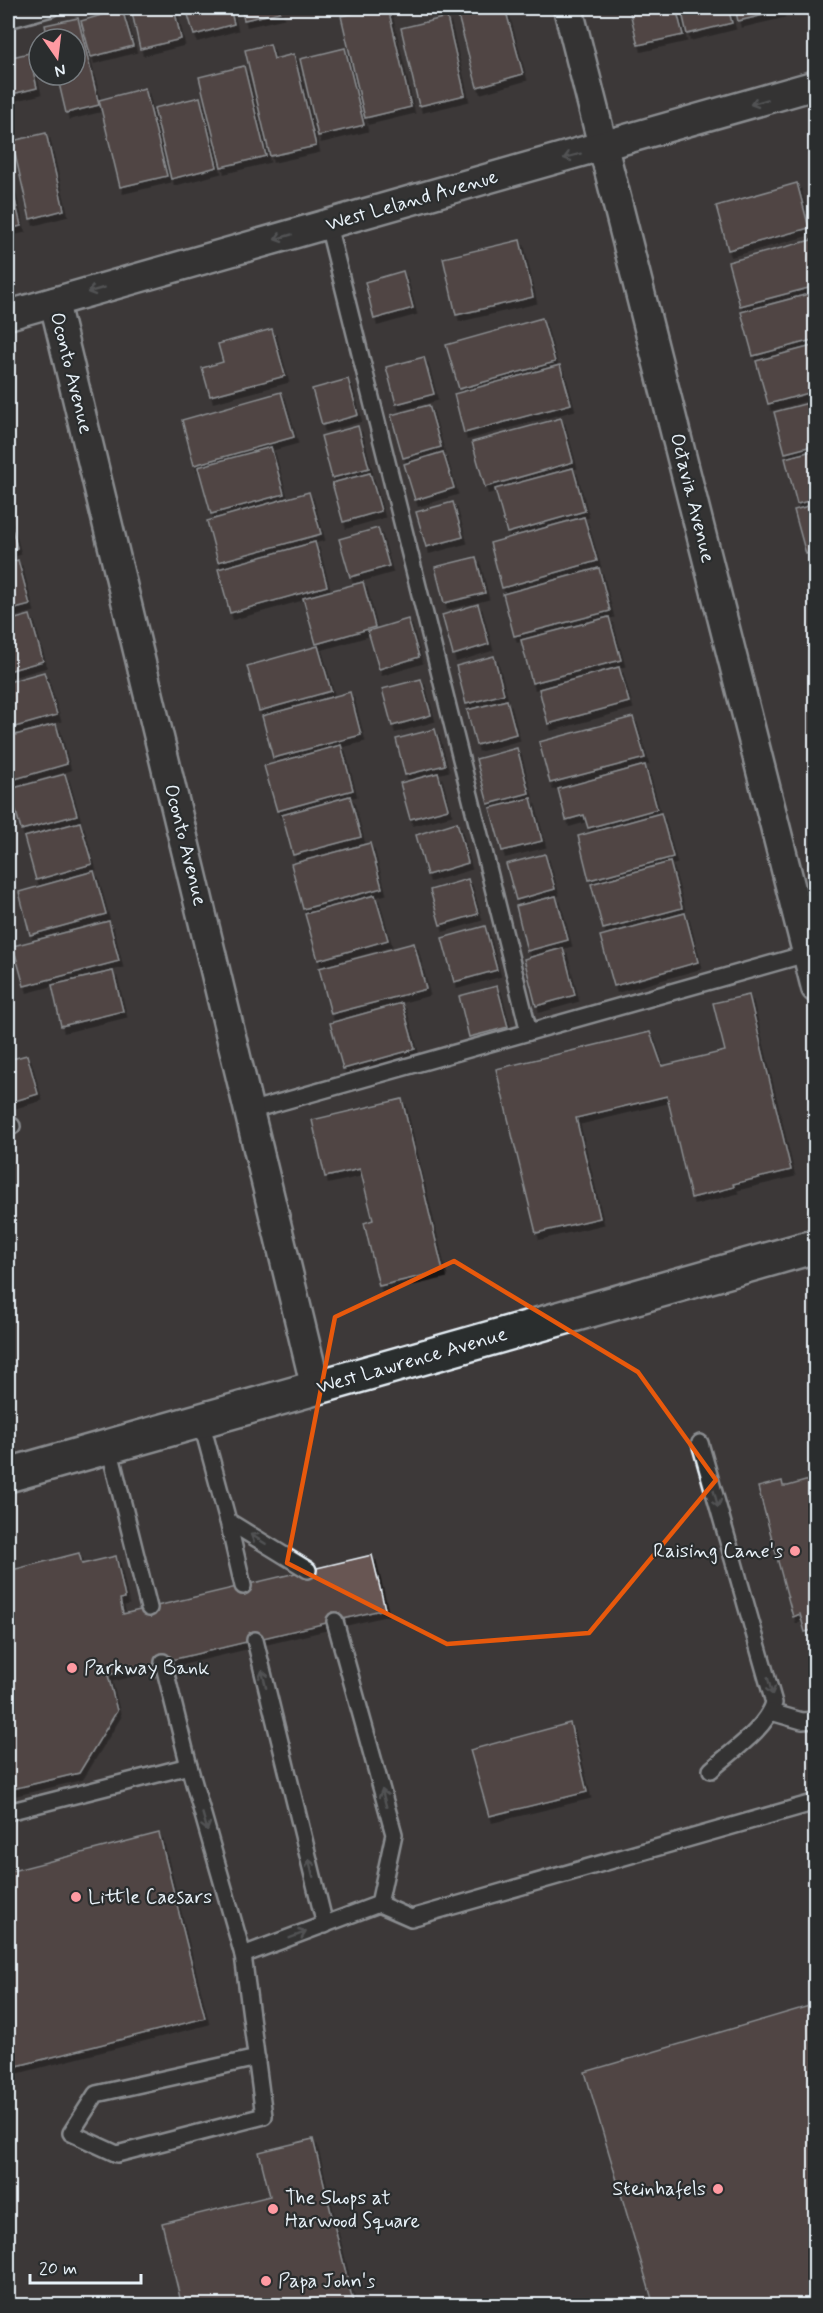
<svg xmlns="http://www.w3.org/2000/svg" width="823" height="2313" font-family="Mynerve,sans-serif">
<defs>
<filter id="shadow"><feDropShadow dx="3.5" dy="6" stdDeviation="0" flood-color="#0009"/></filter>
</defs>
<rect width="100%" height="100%" fill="#3d3939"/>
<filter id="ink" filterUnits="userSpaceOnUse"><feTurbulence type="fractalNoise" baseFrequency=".0167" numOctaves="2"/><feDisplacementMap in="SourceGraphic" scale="12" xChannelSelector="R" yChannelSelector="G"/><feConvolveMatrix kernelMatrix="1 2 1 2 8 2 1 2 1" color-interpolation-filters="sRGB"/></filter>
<g filter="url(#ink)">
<g fill="#685652" stroke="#e8f1f8" stroke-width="1.5" filter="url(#shadow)">
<path d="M131,8H174L181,39L140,49Z"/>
<path d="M186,8H230L234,24L194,35Z"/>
<path d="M241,8H279L280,12L244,20Z"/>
<path d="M379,8H388L411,107L365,118L341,16Z"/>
<path d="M456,8H505L523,74L477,87Z"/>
<path d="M629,8H676L683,35L638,45Z"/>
<path d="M681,8H728L732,23L687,34Z"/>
<path d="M735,8H780L781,11L738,21Z"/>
<path d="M122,9L133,46L91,57L81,21Z"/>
<path d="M447,17L465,95L419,106L401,28Z"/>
<path d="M78,18L99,105L66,113L57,75H75V39H48L45,25Z"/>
<path d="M270,44L274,59L294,54L316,146L270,156L245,50Z"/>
<path d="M345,48L364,125L318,136L300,59Z"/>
<path d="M29,53L37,88L8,95V58Z"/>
<path d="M244,66L266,156L221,167L199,77Z"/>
<path d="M145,88L167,176L120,187L99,100Z"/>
<path d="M200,97L217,167L171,179L154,108Z"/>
<path d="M46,133L64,210L30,219L12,141Z"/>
<path d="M8,171L21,226L8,229Z"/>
<path d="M797,183L809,228L728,250L716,206Z"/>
<path d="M815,239L816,286L740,306L728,262Z"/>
<path d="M520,240L533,297L456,315L443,258Z"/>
<path d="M403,271L413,308L374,319L365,282Z"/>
<path d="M816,292V339L753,356L741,312Z"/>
<path d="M542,318L555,362L459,389L446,345Z"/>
<path d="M272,329L285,376L210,396L202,368L223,362L218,344Z"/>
<path d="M816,345V391L768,404L756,361Z"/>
<path d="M424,357L434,394L396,404L386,367Z"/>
<path d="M560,365L571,404L464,433L454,394Z"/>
<path d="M348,379L358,415L322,425L312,389Z"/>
<path d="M281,392L294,437L194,465L182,420Z"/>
<path d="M816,401V445L785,453L774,412Z"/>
<path d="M429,405L441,447L403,458L391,415Z"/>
<path d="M561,418L573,462L485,487L472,442Z"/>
<path d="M358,426L369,468L332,478L321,436Z"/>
<path d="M271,447L284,494L211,514L198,467Z"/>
<path d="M816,450V499L797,504L785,458Z"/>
<path d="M443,452L454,488L415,500L404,464Z"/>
<path d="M573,468L585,511L507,533L495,489Z"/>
<path d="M370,473L381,511L343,522L332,483Z"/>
<path d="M309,492L321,534L218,562L207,521Z"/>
<path d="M453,502L463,537L426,547L416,512Z"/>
<path d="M816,504V551L806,554L794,510Z"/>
<path d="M8,514L17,548L8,551Z"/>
<path d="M584,517L597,561L502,588L490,543Z"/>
<path d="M378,528L389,566L350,577L339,539Z"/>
<path d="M315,542L327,586L230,613L218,569Z"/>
<path d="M476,557L485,593L444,603L435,567Z"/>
<path d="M18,560L30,605L8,611V563Z"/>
<path d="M599,568L610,611L514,636L503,594Z"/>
<path d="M363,582L375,627L316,644L303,598Z"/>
<path d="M478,604L489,644L453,655L442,615Z"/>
<path d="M30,615L43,661L8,671V621Z"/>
<path d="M609,617L621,660L532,683L521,640Z"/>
<path d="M408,619L419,657L379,669L368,631Z"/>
<path d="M318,646L331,691L259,711L247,666Z"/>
<path d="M494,656L504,694L466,704L456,666Z"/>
<path d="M619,667L629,702L548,724L539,689Z"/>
<path d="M44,672L57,715L8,729V682Z"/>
<path d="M421,679L431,715L392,726L382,689Z"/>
<path d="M350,692L361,735L273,758L262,716Z"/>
<path d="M507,700L516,734L476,745L467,710Z"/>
<path d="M633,717L645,758L550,783L539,742Z"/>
<path d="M56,724L67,764L8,781V737Z"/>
<path d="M435,729L445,765L405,775L396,739Z"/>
<path d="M341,745L353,790L277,811L264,766Z"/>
<path d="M517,748L529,793L488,804L476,759Z"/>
<path d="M645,765L657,809L588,828L584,815L566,820L558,789Z"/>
<path d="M438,773L448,809L410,819L400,783Z"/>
<path d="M65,774L77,815L21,830L10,789Z"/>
<path d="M350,796L361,837L293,855L282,815Z"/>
<path d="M531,798L542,841L502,851L490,808Z"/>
<path d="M661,813L673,857L589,880L578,836Z"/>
<path d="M80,822L92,864L36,880L24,837Z"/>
<path d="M457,822L468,863L427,875L416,835Z"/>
<path d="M370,843L382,888L303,909L291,864Z"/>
<path d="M545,854L555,889L516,900L506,864Z"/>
<path d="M670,862L682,908L603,929L591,884Z"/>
<path d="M94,871L106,914L30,935L19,892Z"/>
<path d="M468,879L478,914L440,925L430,890Z"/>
<path d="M375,895L388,940L318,960L305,914Z"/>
<path d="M556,896L568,940L527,951L516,906Z"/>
<path d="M685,913L698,962L614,986L600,936Z"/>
<path d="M109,921L119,961L24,986L13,946Z"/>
<path d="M485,926L497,970L454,982L442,938Z"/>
<path d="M414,943L426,989L331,1014L319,968Z"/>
<path d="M563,948L575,995L536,1006L524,959Z"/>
<path d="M113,971L123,1011L61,1026L52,985Z"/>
<path d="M497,986L508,1027L469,1037L459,996Z"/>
<path d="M749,995L791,1170L733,1184L734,1187L691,1198L667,1096L576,1118L600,1218L536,1233L496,1069L650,1032L662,1066L725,1051L713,1003Z"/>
<path d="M402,1003L415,1049L343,1069L330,1023Z"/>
<path d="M27,1055L38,1094L8,1103V1060Z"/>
<path d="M402,1099L443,1271L379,1286L364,1223L373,1220L360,1169L325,1177L312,1120Z"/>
<path d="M816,1478V1629L805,1632L800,1614L793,1617L758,1487L782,1481L783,1486H788Z"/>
<path d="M79,1553L82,1564L116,1556L125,1598L120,1599L123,1614L372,1555L385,1609L108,1675L117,1711L79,1773L8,1790V1571Z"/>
<path d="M570,1723L587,1792L489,1816L470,1750Z"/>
<path d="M159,1833L205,2018L13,2067L8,2044V1872Z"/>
<path d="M816,2004V2306H654L585,2072Z"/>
<path d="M313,2139L354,2306H182L162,2223L270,2196L259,2152Z"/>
</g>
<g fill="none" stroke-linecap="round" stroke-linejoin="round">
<defs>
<g id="service">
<path d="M8,20L51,8"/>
<path d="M328,225L529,1032"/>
<path d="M249,1111L813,952"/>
<path d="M8,1124L12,1126"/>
<path d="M201,1421L228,1521L308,1570"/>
<path d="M700,1443L774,1703C765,1730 732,1751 711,1770"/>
<path d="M109,1447L149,1608"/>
<path d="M228,1521L243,1586"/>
<path d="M255,1640L325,1925"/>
<path d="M163,1662L189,1766L243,1955L264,2116L117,2154L71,2133L96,2094L257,2058"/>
<path d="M771,1712L802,1721L816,1720"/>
<path d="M8,1812L189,1766"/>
<path d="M379,1904L411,1918L816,1802"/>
<path d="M243,1955L379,1904L394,1834L335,1621"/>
</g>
<g id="minor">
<path d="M568,8L816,988"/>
<path d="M54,302L316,1389"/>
<path d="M8,315L816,85"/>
</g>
<path id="secondary" d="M8,1475L816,1246"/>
</defs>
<use href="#service" stroke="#e8f1f8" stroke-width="20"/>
<use href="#minor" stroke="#e8f1f8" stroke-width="33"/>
<use href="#secondary" stroke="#e8f1f8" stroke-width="38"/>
<use href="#service" stroke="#2a2d2e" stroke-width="15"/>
<use href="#minor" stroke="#2a2d2e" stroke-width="28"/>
<use href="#secondary" stroke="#2a2d2e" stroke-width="33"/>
</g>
<defs><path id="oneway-shaft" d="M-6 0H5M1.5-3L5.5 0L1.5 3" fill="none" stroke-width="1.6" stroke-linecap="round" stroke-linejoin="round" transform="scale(1.5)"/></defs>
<g stroke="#6c7275">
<use href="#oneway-shaft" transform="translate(759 102) rotate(164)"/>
<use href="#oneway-shaft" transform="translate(572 156) rotate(165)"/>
<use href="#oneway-shaft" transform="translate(283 237) rotate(164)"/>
<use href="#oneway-shaft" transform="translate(96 290) rotate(164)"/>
<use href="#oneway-shaft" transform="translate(716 1499) rotate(74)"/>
<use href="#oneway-shaft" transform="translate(258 1539) rotate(-148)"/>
<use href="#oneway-shaft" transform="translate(264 1679) rotate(-104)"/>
<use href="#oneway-shaft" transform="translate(770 1686) rotate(75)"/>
<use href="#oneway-shaft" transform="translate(384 1798) rotate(-105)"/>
<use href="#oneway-shaft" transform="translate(205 1822) rotate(74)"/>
<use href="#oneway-shaft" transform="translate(311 1868) rotate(-104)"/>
<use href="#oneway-shaft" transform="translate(298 1935) rotate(-21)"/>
</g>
</g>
<path d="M0 0H823V2313H0ZM454,1261L638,1372L716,1480L589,1633L447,1644L287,1563L335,1317Z" fill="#3d3939" fill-opacity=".55" fill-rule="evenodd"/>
<path fill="none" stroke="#e8590c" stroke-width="4.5" stroke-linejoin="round" d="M454,1261L638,1372L716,1480L589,1633L447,1644L287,1563L335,1317Z"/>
<g fill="#ff9aa2" stroke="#2a2d2e" stroke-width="2">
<circle cx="795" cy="1551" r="6"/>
<circle cx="72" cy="1668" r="6"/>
<circle cx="76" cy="1897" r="6"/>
<circle cx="718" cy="2189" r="6"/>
<circle cx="273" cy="2209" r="6"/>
<circle cx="266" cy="2281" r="6"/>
</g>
<g text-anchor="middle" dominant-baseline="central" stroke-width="4.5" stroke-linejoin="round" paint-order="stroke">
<g font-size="20" fill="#e8f1f8" stroke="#2a2d2e">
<text transform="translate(412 201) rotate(-16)">West Leland Avenue</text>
<text transform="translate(71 373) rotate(76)">Oconto Avenue</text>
<text transform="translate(692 498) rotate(76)">Octavia Avenue</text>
<text transform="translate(185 845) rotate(76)">Oconto Avenue</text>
<text transform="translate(412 1361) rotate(-16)">West Lawrence Avenue</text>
</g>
<g font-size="20" fill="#e8f1f8" stroke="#2a2d2e" text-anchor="start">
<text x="783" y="1551" text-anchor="end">Raising Cane's</text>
<text x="84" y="1668">Parkway Bank</text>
<text x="88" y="1897">Little Caesars</text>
<text x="706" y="2189" text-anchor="end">Steinhafels</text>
<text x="285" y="2198">The Shops at<tspan x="285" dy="23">Harwood Square</tspan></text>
<text x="278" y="2281">Papa John's</text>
</g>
</g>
<rect width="823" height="2313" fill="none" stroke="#2a2d2e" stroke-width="30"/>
<rect x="15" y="15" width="793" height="2283" fill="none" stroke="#e8f1f8" stroke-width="2" filter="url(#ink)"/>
<g transform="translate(57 57) rotate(166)"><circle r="28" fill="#2a2d2e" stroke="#767b7f" stroke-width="1.5"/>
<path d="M0-4.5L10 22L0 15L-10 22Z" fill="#ff9aa2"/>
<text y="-9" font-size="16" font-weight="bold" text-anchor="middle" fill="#e8f1f8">N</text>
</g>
<path d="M30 2274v9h111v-9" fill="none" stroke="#e8f1f8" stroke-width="3"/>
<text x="39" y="2274" font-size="18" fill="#e8f1f8" stroke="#2a2d2e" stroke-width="4.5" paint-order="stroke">20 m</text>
</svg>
